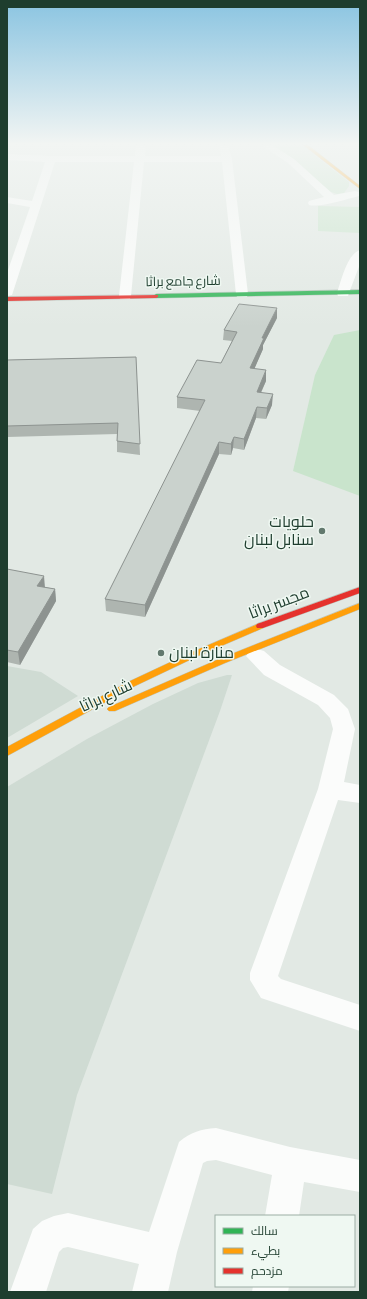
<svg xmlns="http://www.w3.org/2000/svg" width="367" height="1299" font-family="'Alegreya Sans',Cairo,sans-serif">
<rect width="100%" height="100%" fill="#e2e9e4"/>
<g fill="#cfdbd3">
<path d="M7,666L41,672L78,696L7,738Z"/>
<path d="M227,675H232L220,711L77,1095L52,1194L7,1184V787L87,739L153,704L198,683Z"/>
</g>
<g fill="#c9e4cc">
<path d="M268,145H302L349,182V186L344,193L337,194L331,192Z"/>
<path d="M318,206L360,207V233L318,231Z"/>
<path d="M360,330V496L293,471L315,375L334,335Z"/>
</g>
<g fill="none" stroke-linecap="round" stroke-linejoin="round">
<defs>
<path id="fast" d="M360,290V294L156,298L153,296L156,294Z"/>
<g id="slow">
<path d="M308,145L360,186V189L303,145Z"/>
<path d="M360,603V609L225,663L115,711H109L107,709L109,707L219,659Z"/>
<path d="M260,623L263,624L264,626L263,628L198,656L135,686L7,756V747L128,682L192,652Z"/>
</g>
<g id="jam">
<path d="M158,295V297L156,298L7,301V297Z"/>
<path d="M360,587V593L263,628H257L256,626L257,624Z"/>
</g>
</defs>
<use href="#fast" stroke="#bbc6bf" stroke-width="1"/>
<use href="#slow" stroke="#bbc6bf" stroke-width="1"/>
<use href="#jam" stroke="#bbc6bf" stroke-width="1"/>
<g fill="#fbfcfb" fill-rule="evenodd">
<path d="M136,145H146L145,156H221L219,146L228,145L232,159L248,294L247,297H237L236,294L222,162H144L131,296L130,299H120L119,296L134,162H55L13,292L12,295L7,296V273L30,207L7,203V197L32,201L45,162L7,160V154L51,156H135Z"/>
<path d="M261,145H272L294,159L334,195L355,191L359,192L360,194L359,196C348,199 318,208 309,205L308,203L309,201L324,197L288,163Z"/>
<path d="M360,250V264L349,293L348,296H338L337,293C341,281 347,254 360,250Z"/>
<path d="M257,649L264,651L280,665L334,695L348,709L355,729L344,782L360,785V803L338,800L278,976L281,979L360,1005V1031L261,998L250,980V973L318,789L333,729L330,718L318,705L264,675L246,656L250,651Z"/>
<path d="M216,1128L290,1147L360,1160V1192L304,1182L299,1216H265L272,1175L216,1160L207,1161L203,1163L177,1252L168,1292H132L139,1264L68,1247L63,1248L59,1252L46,1292H10L33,1229L42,1221L54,1216L68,1213L149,1232L179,1142C191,1132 201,1129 216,1128Z"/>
<path d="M253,1286H289L288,1292H252Z"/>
</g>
<use href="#fast" fill="#30b455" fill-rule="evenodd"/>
<use href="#slow" fill="#ff9f0a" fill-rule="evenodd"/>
<use href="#jam" fill="#e5322d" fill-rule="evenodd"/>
</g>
<g fill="#aeb5b0">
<path d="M277,318L263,345V349L254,369L266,381L261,393L272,405L266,419L256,418L244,450L233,448L231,455L219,454L145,617L106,611L105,599L200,411L177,408V397L221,363L232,341L223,340L224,330Z"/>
<path d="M136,357L140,455L117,452V434L7,437V360Z"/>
<path d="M7,569L45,587L55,589L56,601L20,665L7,662Z"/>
</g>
<g fill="#8d9390">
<path d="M277,308V318L263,345V349L250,379V368L262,338Z"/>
<path d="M266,370V381L256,403L257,392Z"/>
<path d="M273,394L272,405L266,419L267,408Z"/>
<path d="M257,407L256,418L244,450V439Z"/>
<path d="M234,437L233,448L231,455V444Z"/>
<path d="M219,442V454L145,617V605Z"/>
<path d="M44,576L45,588L37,586Z"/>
<path d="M55,589L56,601L20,665L18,652Z"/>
</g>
<g fill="#cad2cd" stroke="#8d9390">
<path d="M239,304L277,308L262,338H264L250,368L266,370L257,392L273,394L267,408L257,407L244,439L234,437L231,444L219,442L145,605L105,599L205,400L177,397L197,360L221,363L237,332L224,330Z"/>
<path d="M136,357L140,444L117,441L118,423L7,426V360Z"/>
<path d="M7,569L44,576L37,586L55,589L18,652L7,650Z"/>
</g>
<linearGradient id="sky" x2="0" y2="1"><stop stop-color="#8ac4e1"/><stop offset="0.44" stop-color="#f2f5f3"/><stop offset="1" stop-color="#f2f5f3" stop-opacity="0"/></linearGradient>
<rect width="367" height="327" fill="url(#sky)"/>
<g fill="#63796e" stroke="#eff8f2" stroke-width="1.5">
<circle cx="322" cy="531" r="4"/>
<circle cx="161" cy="653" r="4"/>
</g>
<g text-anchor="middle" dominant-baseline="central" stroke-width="3" stroke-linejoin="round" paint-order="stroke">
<g font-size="13" fill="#1e3d2e" stroke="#eff8f2">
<text transform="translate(183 282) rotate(-1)">شارع جامع براثا</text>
</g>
<g font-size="16" fill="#1e3d2e" stroke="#eff8f2" text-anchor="end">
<text x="314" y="522">حلويات<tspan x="314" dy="18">سنابل لبنان</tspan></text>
<text x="169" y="653" text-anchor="start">منارة لبنان</text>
</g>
<g font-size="16" fill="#1e3d2e" stroke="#eff8f2">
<text transform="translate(279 603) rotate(-21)">مجسر براثا</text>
<text transform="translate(106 696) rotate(-25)">شارع براثا</text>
</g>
</g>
<rect width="367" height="1299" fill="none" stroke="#1e3d2e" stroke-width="16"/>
<rect x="215" y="1215" width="140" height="72" fill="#eff8f2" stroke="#9bada4"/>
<rect x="223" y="1228" width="20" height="6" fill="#30b455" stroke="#9bada4"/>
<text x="251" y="1235" font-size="12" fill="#1e3d2e">سالك</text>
<rect x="223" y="1248" width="20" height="6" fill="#ff9f0a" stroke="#9bada4"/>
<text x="251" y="1255" font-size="12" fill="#1e3d2e">بطيء</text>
<rect x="223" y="1268" width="20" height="6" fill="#e5322d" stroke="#9bada4"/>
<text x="251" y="1275" font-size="12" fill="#1e3d2e">مزدحم</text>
</svg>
